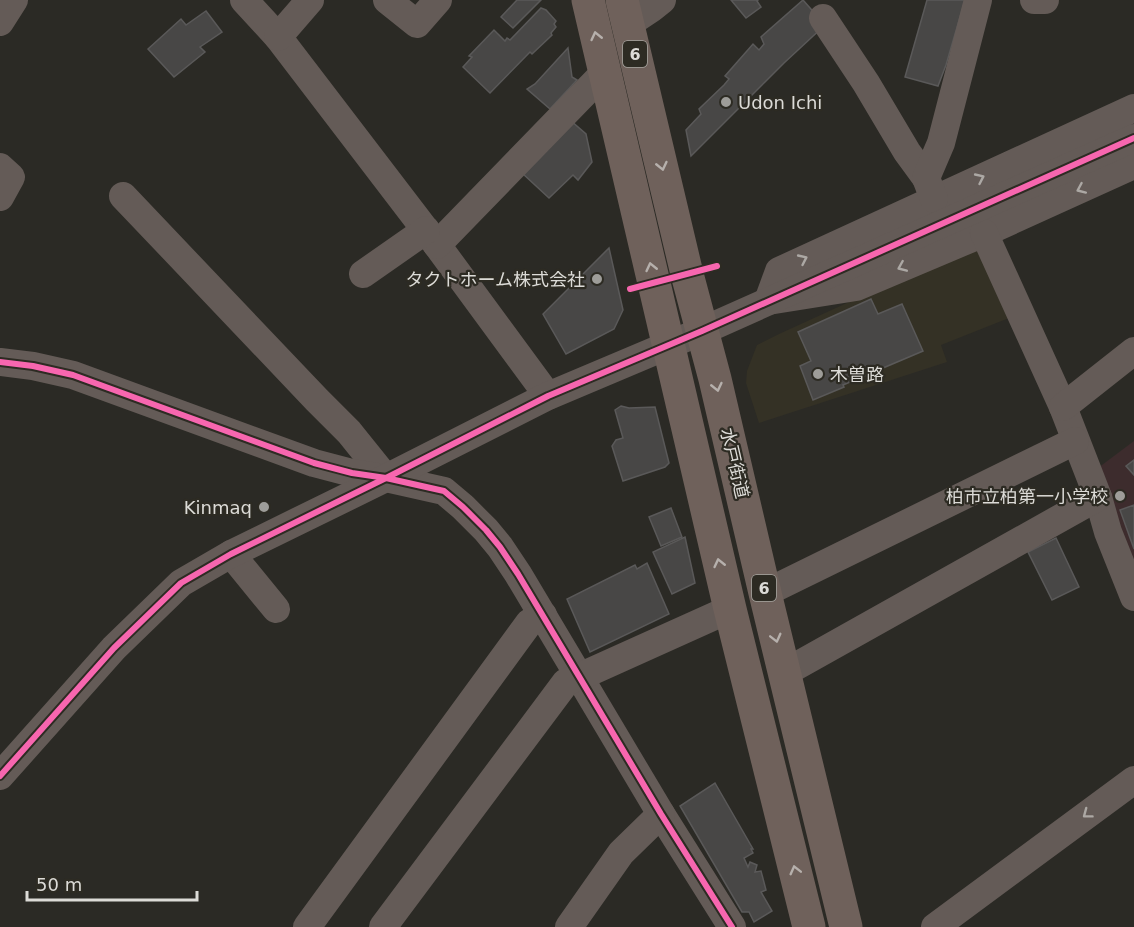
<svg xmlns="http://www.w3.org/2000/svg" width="1134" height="927" font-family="'DejaVu Sans','Noto Sans JP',sans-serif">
<rect width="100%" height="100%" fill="#2b2a25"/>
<path fill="#343125" d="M976,244L1009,318L941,345L947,362L759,423L746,383L747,371L757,345L779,334Z"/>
<path fill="#3d2c2d" d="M1134,441V579L1098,468Z"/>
<g fill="#484746" stroke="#5a5959" stroke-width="1.5">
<path d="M517,0H541L513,28L501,17Z"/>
<path d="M731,0H758L757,1L761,7L746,18Z"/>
<path d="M803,0L825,25L784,63L691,156L686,130L701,114L699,109L724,85L729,79L725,76L753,44L759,50L764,44L761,37Z"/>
<path d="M927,0H965L946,65L938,86L905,77Z"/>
<path d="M541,8L546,10L556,21L554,24L556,27L551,33L552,35L532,54L530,52L490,93L463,67L472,57L469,56L494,30L505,41L507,38L510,40Z"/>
<path d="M206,11L222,32L200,47L205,52L174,77L148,49L181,19L186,25Z"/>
<path d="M568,48L572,77L577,80L550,109L527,89L535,84Z"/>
<path d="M570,120L586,134L592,162L578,180L573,175L549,198L522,173Z"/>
<path d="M609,248L623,310L614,329L566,354L543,314Z"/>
<path d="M871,299L878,314L902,304L923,351L843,385L844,387L813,400L800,366L811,361L798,332Z"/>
<path d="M621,406L629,408L655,407L669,463L665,467L623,481L612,446L616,440L623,438L615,410Z"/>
<path d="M1134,460V475L1126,466Z"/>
<path d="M1134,505V549L1120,510Z"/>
<path d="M671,508L682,537L661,546L649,517Z"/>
<path d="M685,537L695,583L672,594L653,552Z"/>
<path d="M1056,538L1079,587L1052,600L1028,552Z"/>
<path d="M647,563L669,614L590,652L567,599L635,565L637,569Z"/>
<path d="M715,783L753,849H751L753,853L744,858L748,867L750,862L757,865L755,872L761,871L766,890L761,892L772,911L754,922L749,912H742L680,806Z"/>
</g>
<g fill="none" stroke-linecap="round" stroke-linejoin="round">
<g stroke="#645b57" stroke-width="28">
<path d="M244,0L278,37L437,245L548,396"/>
<path d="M387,0L417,24L438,0"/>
<path d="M1034,0H1045"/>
<path d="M823,18L866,83L907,152L926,178"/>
<path d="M0,22L14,0"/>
<path d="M628,24L652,8L662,0"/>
<path d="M278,37L310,0"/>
<path d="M1134,108L779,271L768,301L856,287L984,233L1134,165"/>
<path d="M0,167L11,177L0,197"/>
<path d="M123,196L317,400L349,432L386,478"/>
<path d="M934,199L926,178L941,143L978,0"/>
<path d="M984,233L1063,407L1098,497L1108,532L1134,597"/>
<path d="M437,245L605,72"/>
<path d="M363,274L426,230"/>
<path d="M0,362L33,366L73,375L314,463L352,473L386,478L444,491L463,507L486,530L500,547L518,574L661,814L732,927"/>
<path d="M1063,407L1134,351"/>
<path d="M231,554L276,609"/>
<path d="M765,593L1075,441"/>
<path d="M784,673L1098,497"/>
<path d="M0,776L114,648L181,583L231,554L386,478L548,396L702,331L1134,138"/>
<path d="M307,927L529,623L543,615"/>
<path d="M383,927L566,682L579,677L730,609"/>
<path d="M569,927L621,853L661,814"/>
<path d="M935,927L1134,780"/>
</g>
<g stroke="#6f615b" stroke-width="33">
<path d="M588,0L730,609L809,927"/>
<path d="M622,0L687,274L715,379L765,593L846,927"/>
</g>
<defs>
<g id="cycleway">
<path d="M630,289L717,266"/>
<path d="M0,362L33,366L73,375L314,463L352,473L386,478L444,491L463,507L486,530L500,547L518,574L661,814L732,927"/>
<path d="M0,776L114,648L181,583L231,554L386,478L548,396L702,331L1134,138"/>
</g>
</defs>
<use href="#cycleway" stroke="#2d2b23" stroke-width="10"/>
<use href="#cycleway" stroke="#f766af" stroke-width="6"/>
</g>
<defs><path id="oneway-chevron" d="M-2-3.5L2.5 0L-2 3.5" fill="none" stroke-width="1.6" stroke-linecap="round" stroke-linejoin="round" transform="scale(1.5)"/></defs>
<g stroke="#b6b0ac">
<use href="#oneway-chevron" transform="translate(596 36) rotate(-103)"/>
<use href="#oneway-chevron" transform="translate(662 166) rotate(77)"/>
<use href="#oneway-chevron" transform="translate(651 267) rotate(-103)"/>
<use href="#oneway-chevron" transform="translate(717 387) rotate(77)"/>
<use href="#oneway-chevron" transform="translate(719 563) rotate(-103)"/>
<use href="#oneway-chevron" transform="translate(776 638) rotate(76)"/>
<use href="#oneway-chevron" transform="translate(795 870) rotate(-104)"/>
</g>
<g stroke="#aca8a4">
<use href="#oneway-chevron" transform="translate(980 178) rotate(-25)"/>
<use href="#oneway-chevron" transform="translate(1081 189) rotate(156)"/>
<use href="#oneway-chevron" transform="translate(803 259) rotate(-25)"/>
<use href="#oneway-chevron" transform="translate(902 267) rotate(157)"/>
<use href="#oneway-chevron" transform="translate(1087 814) rotate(143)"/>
</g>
<g fill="#9e9d99" stroke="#2d2b23" stroke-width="2">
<circle cx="726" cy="102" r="6"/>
<circle cx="597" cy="279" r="6"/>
<circle cx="818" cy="374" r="6"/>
<circle cx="1120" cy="496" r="6"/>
<circle cx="264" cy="507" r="6"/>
</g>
<g text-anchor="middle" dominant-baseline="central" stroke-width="4.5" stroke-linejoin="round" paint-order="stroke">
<g fill="#2d2b23" stroke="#a8a6a1" stroke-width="1.5">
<rect x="623" y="41" width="24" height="26" rx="4.5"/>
<rect x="752" y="575" width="24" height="26" rx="4.5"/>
</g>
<g font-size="16" font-weight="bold" fill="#dcdbd7">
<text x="635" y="54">6</text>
<text x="764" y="588">6</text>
</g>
<g font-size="18" fill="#dcdbd7" stroke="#2d2b23" text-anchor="end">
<text x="738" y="102" text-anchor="start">Udon Ichi</text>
<text x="585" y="279">タクトホーム株式会社</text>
<text x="830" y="374" text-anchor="start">木曽路</text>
<text x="1108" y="496">柏市立柏第一小学校</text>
<text x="252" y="507">Kinmaq</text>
</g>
<g font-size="18" fill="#dcdbd7" stroke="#2d2b23">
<text transform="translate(735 463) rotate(77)">水戸街道</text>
</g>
</g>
<path d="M27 891v9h170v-9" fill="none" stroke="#dcdbd7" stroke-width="3"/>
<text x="36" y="891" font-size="18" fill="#dcdbd7" stroke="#2d2b23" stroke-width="4.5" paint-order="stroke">50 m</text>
</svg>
